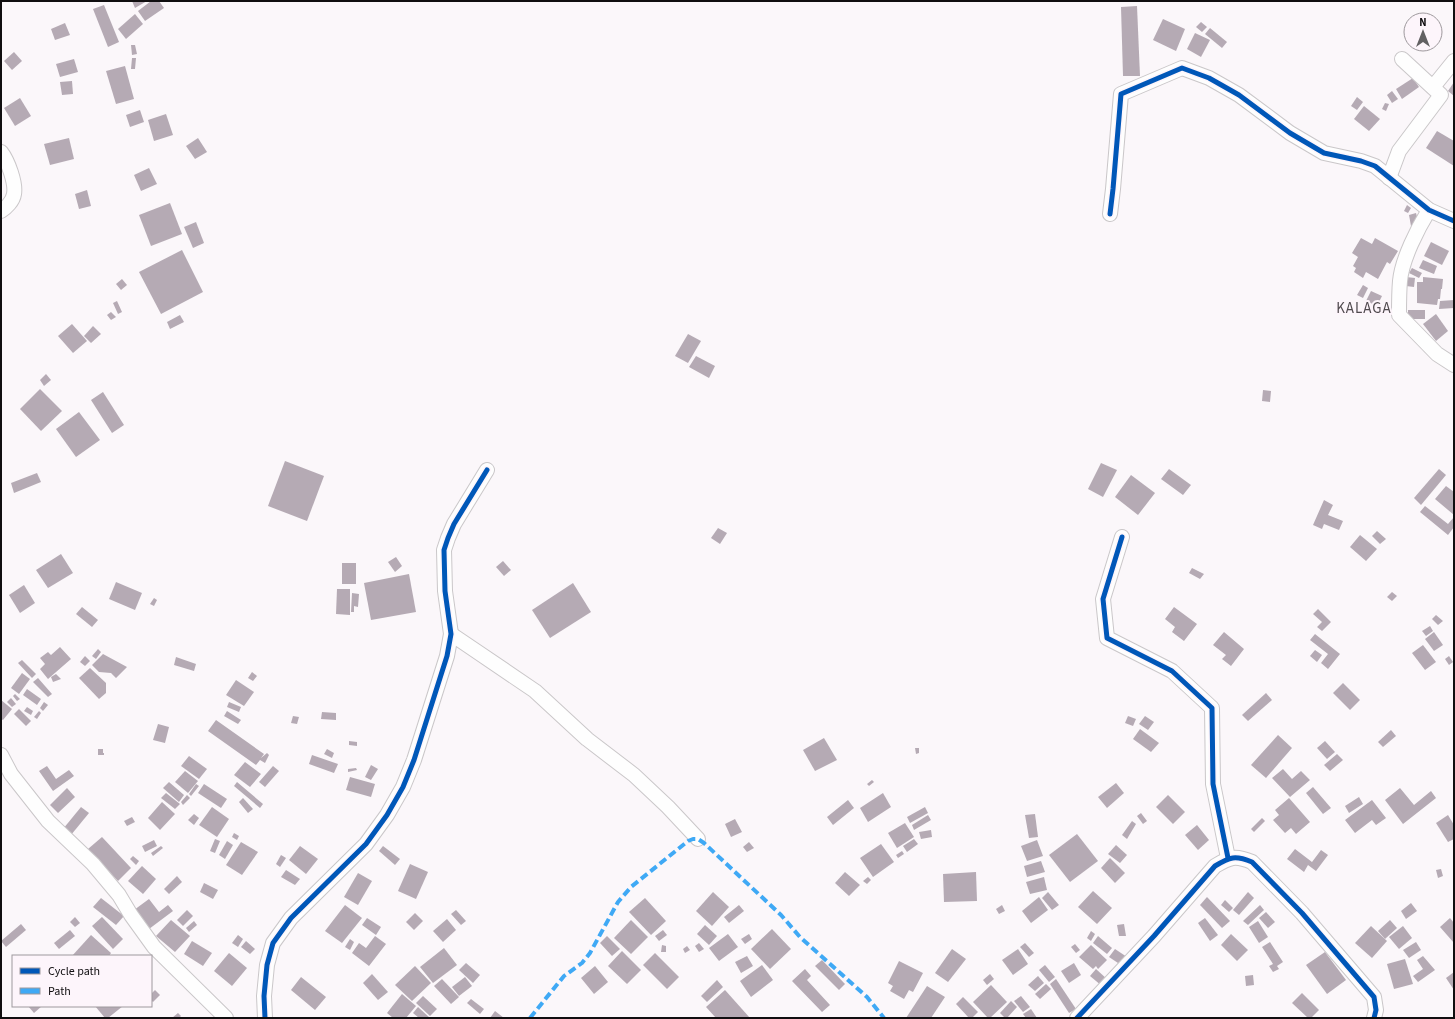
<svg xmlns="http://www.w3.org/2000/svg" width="1455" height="1019" font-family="'Source Sans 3',sans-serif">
<rect width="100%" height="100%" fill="#fbf7fa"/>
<g fill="#b5aab4">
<path d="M132,1H147L135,8Z"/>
<path d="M151,1H159L164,8L145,21L138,11Z"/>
<path d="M104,5L119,42L108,47L93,9Z"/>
<path d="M1137,6L1140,76H1123L1121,7Z"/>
<path d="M135,14L143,24L126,39L118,29Z"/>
<path d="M1163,19L1185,29L1176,51L1153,40Z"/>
<path d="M1201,22L1207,27L1202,32L1196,27Z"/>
<path d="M65,23L70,35L55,40L51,29Z"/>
<path d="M1210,28L1227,42L1222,48L1205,34Z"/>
<path d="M1195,33L1210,40L1201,57L1187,49Z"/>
<path d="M131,45H135L137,54L132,55Z"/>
<path d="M14,52L22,61L12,70L4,61Z"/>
<path d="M132,58H136L135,69H131Z"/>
<path d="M74,59L78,72L60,77L56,64Z"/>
<path d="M125,66L134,99L116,104L106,71Z"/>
<path d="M1413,78L1419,87L1402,99L1396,89Z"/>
<path d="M72,81L73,94L62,95L60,82Z"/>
<path d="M1454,82V96L1448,91Z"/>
<path d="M1392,91L1398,99L1392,103L1387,95Z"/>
<path d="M1357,97L1363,102L1357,110L1351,106Z"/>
<path d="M20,98L31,116L15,126L4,108Z"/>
<path d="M1385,103L1389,104L1386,111L1382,109Z"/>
<path d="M1364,106L1380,119L1369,131L1354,119Z"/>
<path d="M140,110L144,122L130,127L126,115Z"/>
<path d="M166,114L173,135L154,141L148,120Z"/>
<path d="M1437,131L1454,141V166L1426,148Z"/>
<path d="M69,138L74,159L50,165L44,144Z"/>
<path d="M198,138L207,152L195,159L186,146Z"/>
<path d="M149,168L157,184L141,191L134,175Z"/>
<path d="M87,190L91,206L79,209L75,194Z"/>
<path d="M170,203L182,234L151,246L139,215Z"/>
<path d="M1407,205L1411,208L1408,213L1404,211Z"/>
<path d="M1416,213L1419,224L1411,226L1409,215Z"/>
<path d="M196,222L204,243L193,248L184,227Z"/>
<path d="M1361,238L1372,244L1375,238L1398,251L1390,264L1387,262L1378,279L1366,272L1363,278L1354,272L1356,268L1353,266L1358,257L1352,253Z"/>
<path d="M1431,242L1449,251L1442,265L1424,256Z"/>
<path d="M182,250L203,292L161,314L139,272Z"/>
<path d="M1423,260L1437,266L1434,274L1419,268Z"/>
<path d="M1412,268L1422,273L1419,278L1409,273Z"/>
<path d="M1406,277L1415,278L1414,287L1406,286Z"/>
<path d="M1423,277L1443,279L1442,289H1441L1440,299H1438L1437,305L1417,303V282H1423Z"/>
<path d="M122,279L127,285L121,290L116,284Z"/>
<path d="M1363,285L1368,288L1363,298L1357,295Z"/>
<path d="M1371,291L1382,296L1377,306L1366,301Z"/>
<path d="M1454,300V308L1439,309L1440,301Z"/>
<path d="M117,301L122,312L118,314L113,303Z"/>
<rect x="1408" y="310" width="17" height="9"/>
<path d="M111,312L116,317L111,320L107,315Z"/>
<path d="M1436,314L1448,331L1436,341L1423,324Z"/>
<path d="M180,315L184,322L170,329L167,322Z"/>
<path d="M72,324L87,341L73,353L58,336Z"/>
<path d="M93,326L101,334L91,343L84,336Z"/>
<path d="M688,334L701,341L688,363L675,356Z"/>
<path d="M696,356L715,366L709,378L689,367Z"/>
<path d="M46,374L51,380L44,386L40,380Z"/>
<path d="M40,389L62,411L41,431L20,409Z"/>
<path d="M1263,390L1271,391L1270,402L1262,401Z"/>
<path d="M103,392L124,425L112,433L91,400Z"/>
<path d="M79,412L100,440L76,457L56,429Z"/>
<path d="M285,461L324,476L307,521L268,506Z"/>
<path d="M1101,463L1117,470L1103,497L1088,489Z"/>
<path d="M1169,469L1191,485L1183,495L1161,479Z"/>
<path d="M1439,469L1446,475L1421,505L1414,498Z"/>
<path d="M37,473L41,482L14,493L11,483Z"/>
<path d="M1131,475L1155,493L1138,515L1115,497Z"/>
<path d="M1446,486L1454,492V515L1435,499Z"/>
<path d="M1324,500L1333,505L1328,515L1343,521L1339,530L1324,524L1322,529L1313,525Z"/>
<path d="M1425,506L1448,524L1454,517V527L1448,535L1420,512Z"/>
<path d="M718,528L727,533L720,544L711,538Z"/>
<path d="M1377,531L1386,539L1380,544L1372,536Z"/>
<path d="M1360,535L1377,549L1366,561L1350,547Z"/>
<path d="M61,554L73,573L48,588L36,570Z"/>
<path d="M396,557L402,566L395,572L388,562Z"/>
<path d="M503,561L511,570L504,576L496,567Z"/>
<rect x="342" y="563" width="14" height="21"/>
<path d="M1192,568L1204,574L1200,579L1189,573Z"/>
<path d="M409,574L416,612L371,620L364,583Z"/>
<path d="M116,582L142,593L135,610L109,599Z"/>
<path d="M573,583L591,612L550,638L532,610Z"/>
<path d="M24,585L35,603L20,613L9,595Z"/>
<path d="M337,589H350V615L336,614Z"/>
<path d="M1392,592L1397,596L1392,601L1387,597Z"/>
<path d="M352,593L359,594L358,607L354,606V612H351Z"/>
<path d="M154,598L157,600L154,606L150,604Z"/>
<path d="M82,607L98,620L92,627L76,614Z"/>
<path d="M1174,607L1197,624L1184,641L1172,632L1175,627L1165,619Z"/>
<path d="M1318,609L1331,622L1322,631L1317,627L1322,622L1313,614Z"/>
<path d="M1436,615L1443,621L1438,625L1432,619Z"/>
<path d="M1430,626L1433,631L1426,636L1422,631Z"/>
<path d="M1224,632L1244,649L1231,666L1222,659L1226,655L1213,645Z"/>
<path d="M1434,632L1443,645L1434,651L1425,639Z"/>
<path d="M1315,634L1340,654L1328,669L1321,663L1328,654L1310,640Z"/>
<path d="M1423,645L1436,662L1425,670L1412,653Z"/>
<path d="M60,647L71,659L48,679L40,669L45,664L40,658L48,652L51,655Z"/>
<path d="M98,649L101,652L96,659L92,656Z"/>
<path d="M1315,650L1322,655L1317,662L1310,656Z"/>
<path d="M103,654L127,667L116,678L111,673L99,672L92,665Z"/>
<path d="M85,656L90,661L85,666L80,662Z"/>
<path d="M1449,656L1453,662L1449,665L1445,659Z"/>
<path d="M176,657L196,664L194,671L174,665Z"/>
<path d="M22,660L36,674L32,678L18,663Z"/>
<path d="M90,668L106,683V693L99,699L79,678Z"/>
<path d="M252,672L257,676L253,681L248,678Z"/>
<path d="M22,673L30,679L19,694L11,688Z"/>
<path d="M56,674L61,679L53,682L51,677Z"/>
<path d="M38,678L52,694L48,697L33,682Z"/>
<path d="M236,680L254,692L244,706L226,695Z"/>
<path d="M1343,683L1360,700L1350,710L1333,693Z"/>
<path d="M27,689L41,699L37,705L23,695Z"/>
<path d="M1266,693L1272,700L1248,721L1242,715Z"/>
<path d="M15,694L20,699L17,701L13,696Z"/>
<path d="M11,698L16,704L12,707L7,702Z"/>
<path d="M1,700L12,709L3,720L1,719Z"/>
<path d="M44,702L48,705L43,711L40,708Z"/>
<path d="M229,702L241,707L239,712L227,707Z"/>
<path d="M27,707L33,711L31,715L24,711Z"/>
<path d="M19,709L31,721L26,726L14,714Z"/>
<path d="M39,711L41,713L37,719L34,717Z"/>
<path d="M227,711L241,720L238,724L224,716Z"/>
<path d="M322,712L336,713V720L321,719Z"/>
<path d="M293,716L299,717L297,724L291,723Z"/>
<path d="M1128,716L1136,719L1133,726L1125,723Z"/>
<path d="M1145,716L1154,722L1148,730L1139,724Z"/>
<path d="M216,720L264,754L261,758L267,753L269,755L265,763L260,760L256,765L208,731Z"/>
<path d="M158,724L169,727L165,743L153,740Z"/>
<path d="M1140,729L1159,743L1151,752L1133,739Z"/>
<path d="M1391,730L1396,736L1383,747L1378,742Z"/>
<path d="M1278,735L1292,748L1266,778L1251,765Z"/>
<path d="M824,738L837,760L815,771L803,750Z"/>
<path d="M349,741L357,742V746L349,745Z"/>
<path d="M1325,741L1335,752L1327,759L1317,748Z"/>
<path d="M915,748H919V753L916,754Z"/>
<path d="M98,749H103V753H104V755H98Z"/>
<path d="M327,749L334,753L332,758L324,754Z"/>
<path d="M1337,754L1343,760L1330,771L1324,765Z"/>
<path d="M312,755L338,764L334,773L309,764Z"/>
<path d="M189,756L207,769L199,779L181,766Z"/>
<path d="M245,762L261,774L250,787L234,775Z"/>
<path d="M371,765L378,769L371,780L365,777Z"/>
<path d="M47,766L56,779L69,770L74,776L53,791L39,771Z"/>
<path d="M273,766L279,771L265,787L259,782Z"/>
<path d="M356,768L357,770L348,772V769Z"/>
<path d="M1283,769L1292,779L1301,771L1310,780L1290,797L1272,778Z"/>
<path d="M185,771L198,781L188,793L175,782Z"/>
<path d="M350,777L375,784L371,797L346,790Z"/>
<path d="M872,780L874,782L869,786L867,784Z"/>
<path d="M169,782L184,795L179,802L163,788Z"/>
<path d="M237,782L263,804L260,808L234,786Z"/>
<path d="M1116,783L1124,793L1107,808L1098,797Z"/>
<path d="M196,784L199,786L191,796L189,794Z"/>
<path d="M204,784L227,799L221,808L198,793Z"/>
<path d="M1313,787L1331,808L1323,814L1306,793Z"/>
<path d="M67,788L75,797L58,813L50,805Z"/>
<path d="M1400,788L1414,805L1431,791L1436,798L1403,824L1385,800Z"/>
<path d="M166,793L180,804L175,809L161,798Z"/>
<path d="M883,793L891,807L868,822L860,808Z"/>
<path d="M187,795L190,798L183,805L181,802Z"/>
<path d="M1168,795L1185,812L1173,824L1156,807Z"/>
<path d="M1359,797L1363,804L1349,813L1345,806Z"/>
<path d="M243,798L253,809L248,813L239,802Z"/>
<path d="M1289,798L1310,822L1296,834L1291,828L1285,833L1273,820L1279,815L1275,810Z"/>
<path d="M848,800L854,808L833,825L827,817Z"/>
<path d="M1372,800L1386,818L1376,825L1372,820L1355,833L1345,820Z"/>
<path d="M162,802L175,814L160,830L148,818Z"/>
<path d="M81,807L89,813L71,835L63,829Z"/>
<path d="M212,807L229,819L217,837L199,825Z"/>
<path d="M925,807L928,813L910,823L907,817Z"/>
<path d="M1141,813L1147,821L1143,824L1137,816Z"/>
<path d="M194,814L199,818L194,825L188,820Z"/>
<path d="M1035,814L1038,837L1029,838L1025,815Z"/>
<path d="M928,815L931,820L914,830L912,825Z"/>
<path d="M1448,815L1454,825V839L1448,842L1436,823Z"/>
<path d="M132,817L135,822L127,826L124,821Z"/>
<path d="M1262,818L1265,821L1254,832L1251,829Z"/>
<path d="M735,819L742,832L731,837L725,824Z"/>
<path d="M1132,821L1136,824L1127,839L1122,835Z"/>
<path d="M905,823L914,837L897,848L888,833Z"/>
<path d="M1197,825L1209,840L1198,850L1185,835Z"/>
<path d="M931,830L932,837L921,839L919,832Z"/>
<path d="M234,833L239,836L237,840L232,837Z"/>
<path d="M1077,834L1098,861L1070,882L1049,855Z"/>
<path d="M102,837L131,868L118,881L88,849Z"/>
<path d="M215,839L220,841L215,853L210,851Z"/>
<path d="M914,839L918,844L907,852L903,846Z"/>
<path d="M154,840L157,846L145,852L142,846Z"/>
<path d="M1037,840L1043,856L1027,861L1021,846Z"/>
<path d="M227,841L233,845L225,859L219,855Z"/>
<path d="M241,842L258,852L242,875L226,865Z"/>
<path d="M749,842L754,848L747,852L743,847Z"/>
<path d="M881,844L894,862L873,877L860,858Z"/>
<path d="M1116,845L1127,855L1120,863L1108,854Z"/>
<path d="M161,846L163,848L153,856L151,853Z"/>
<path d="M300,846L318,859L306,874L289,860Z"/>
<path d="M383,846L400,859L395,865L379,851Z"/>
<path d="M1295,849L1312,862L1321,850L1328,855L1316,871L1308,865L1304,872L1287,859Z"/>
<path d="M902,851L904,854L898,858L896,855Z"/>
<path d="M281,855L286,858L280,867L276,864Z"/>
<path d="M133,856L139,861L136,865L130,859Z"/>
<path d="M1110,858L1125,873L1115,883L1101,868Z"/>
<path d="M1041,861L1045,872L1027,877L1024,866Z"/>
<path d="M410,864L428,872L416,899L398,891Z"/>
<path d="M142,866L156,879L143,894L128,881Z"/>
<path d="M1441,869L1443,876L1438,878L1436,870Z"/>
<path d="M286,870L300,879L295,885L281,877Z"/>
<path d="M845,872L860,885L849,896L835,883Z"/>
<path d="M976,872L977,901L944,902L943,874Z"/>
<path d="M358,873L372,881L358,905L344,897Z"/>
<path d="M177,876L182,882L169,894L164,889Z"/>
<path d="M868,877L871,880L867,884L863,881Z"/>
<path d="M1044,877L1047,890L1030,894L1026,882Z"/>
<path d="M204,883L218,890L213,899L200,892Z"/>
<path d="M1093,891L1112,908L1097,924L1078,907Z"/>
<path d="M713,892L729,907L712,926L696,911Z"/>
<path d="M1048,892L1059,905L1052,910L1042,898Z"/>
<path d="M1248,892L1254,898L1239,915L1233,910Z"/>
<path d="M1039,897L1048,910L1031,923L1022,911Z"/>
<path d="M1207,897L1230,921L1222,928L1200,905Z"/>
<path d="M101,898L124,916L116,925L93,907Z"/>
<path d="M645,898L666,921L651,935L629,912Z"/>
<path d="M149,899L159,912L168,905L173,911L149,929L134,910Z"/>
<path d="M1225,900L1233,908L1229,912L1221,905Z"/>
<path d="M1411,903L1417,911L1406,919L1401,911Z"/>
<path d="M345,905L362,918L342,943L325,931Z"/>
<path d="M739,905L744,911L729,923L724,917Z"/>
<path d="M1002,905L1005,911L999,914L996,909Z"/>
<path d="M1260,905L1264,910L1248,925L1243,921Z"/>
<path d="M187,910L193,916L183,926L177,920Z"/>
<path d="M456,910L466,921L461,925L451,914Z"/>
<path d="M1266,912L1275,922L1268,928L1259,918Z"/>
<path d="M415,913L423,921L414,930L406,922Z"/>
<path d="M75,917L80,923L75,927L70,922Z"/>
<path d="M102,917L123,939L113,949L92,926Z"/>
<path d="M367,918L381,927L376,935L362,925Z"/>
<path d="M1205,918L1218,935L1210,941L1198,923Z"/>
<path d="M1450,918L1454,923V943L1440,927Z"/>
<path d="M447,919L456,930L443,942L433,931Z"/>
<path d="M171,920L190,936L175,952L156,936Z"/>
<path d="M631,920L648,937L631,954L614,938Z"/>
<path d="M1390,920L1397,928L1385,939L1378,931Z"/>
<path d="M194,921L197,925L189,932L186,928Z"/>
<path d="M1258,921L1268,937L1259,943L1249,927Z"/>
<path d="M21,924L26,930L6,947L1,941Z"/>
<path d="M1124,924L1126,936H1119L1117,925Z"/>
<path d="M705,925L717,936L709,945L697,934Z"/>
<path d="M1371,926L1387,941L1372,958L1355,943Z"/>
<path d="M1403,926L1412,938L1399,949L1389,937Z"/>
<path d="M772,929L791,949L770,969L751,949Z"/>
<path d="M70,930L75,936L59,949L54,943Z"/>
<path d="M663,930L667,935L659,941L655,936Z"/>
<path d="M1091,931L1095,934L1091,941L1087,938Z"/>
<path d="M728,934L738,947L719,961L709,948Z"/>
<path d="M749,934L752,939L745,944L741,939Z"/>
<path d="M1231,934L1248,950L1237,961L1221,945Z"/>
<path d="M91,935L111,953L109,956H72Z"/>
<path d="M238,935L243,939L238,947L232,943Z"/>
<path d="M375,936L386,944L369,966L352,953L359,943L366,948Z"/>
<path d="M607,936L620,949L612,956L600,943Z"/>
<path d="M1098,936L1112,948L1107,954L1093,943Z"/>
<path d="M350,939L354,942L350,950L345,947Z"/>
<path d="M192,941L212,953L203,966L184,954Z"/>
<path d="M246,941L255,949L250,954L241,947Z"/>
<path d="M1270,942L1283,962L1277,966L1279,969L1273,972L1269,966L1273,964L1262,947Z"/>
<path d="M1416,942L1421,950L1409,958L1403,950Z"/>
<path d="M699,943L704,949L699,952L695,946Z"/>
<path d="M1025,943L1034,953L1029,957L1020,947Z"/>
<path d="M1075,944L1080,950L1076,953L1071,947Z"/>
<path d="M662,945L666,946V952H661Z"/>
<path d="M1091,945L1107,960L1098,969L1096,966L1093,969L1079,957Z"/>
<path d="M687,946L690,950L685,953L683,949Z"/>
<path d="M444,948L457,965L433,983L420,967Z"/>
<path d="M952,949L966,959L948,982L935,973Z"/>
<path d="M1018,949L1028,964L1013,975L1002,960Z"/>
<path d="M1115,949L1127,957L1121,965L1109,957Z"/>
<path d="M622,951L641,970L627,984L608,966Z"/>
<path d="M1325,952L1346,980L1327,994L1306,965Z"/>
<path d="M229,953L247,968L232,986L214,971Z"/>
<path d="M655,953L679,977L667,989L643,965Z"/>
<path d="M747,956L753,966L741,973L735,962Z"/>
<path d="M1423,956L1435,970L1418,982L1413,976L1423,969L1417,960Z"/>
<path d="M1405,959L1413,984L1394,989L1387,964Z"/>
<path d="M822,960L845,984L839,990L815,966Z"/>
<path d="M899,961L923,973L913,992L909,990L904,999L890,991L893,986L888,983Z"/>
<path d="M466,963L480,975L473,983L459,970Z"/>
<path d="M1074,963L1081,975L1069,983L1061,971Z"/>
<path d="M762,965L773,980L751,997L740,981Z"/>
<path d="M1045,965L1055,977L1049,982L1039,970Z"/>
<path d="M415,966L431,983L412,1001L395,985Z"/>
<path d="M595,966L608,982L594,994L581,978Z"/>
<path d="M805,969L811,976L807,980L830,1005L822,1012L792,981Z"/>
<path d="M1096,969L1108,980L1102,986L1090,976Z"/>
<path d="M1454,972V990L1446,978Z"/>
<path d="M372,974L388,992L378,1000L363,983Z"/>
<path d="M990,974L994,979L987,985L983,980Z"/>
<path d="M1253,975L1254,985L1246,986L1245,976Z"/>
<path d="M1038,976L1044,983L1035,991L1028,985Z"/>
<path d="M301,977L326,997L315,1010L291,990Z"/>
<path d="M465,977L472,986L459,996L452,987Z"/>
<path d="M442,979L459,997L451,1004L434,986Z"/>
<path d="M1056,979L1076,1009L1069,1013L1050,984Z"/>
<path d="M717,980L723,987L707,1002L701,996Z"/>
<path d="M1046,984L1051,989L1040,999L1035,994Z"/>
<path d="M991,985L1007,1002L990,1018H988L973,1002Z"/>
<path d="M927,986L945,997L931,1018H906Z"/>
<path d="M155,990L160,995L153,1002L151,1000V994Z"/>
<path d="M725,990L750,1018H716L706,1007Z"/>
<path d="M1302,993L1319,1010L1311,1018H1308L1292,1003Z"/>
<path d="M402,994L416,1006L406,1018H393L387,1013Z"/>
<path d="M423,996L437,1009L430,1016L416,1003Z"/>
<path d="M1021,996L1030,1007L1023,1012L1014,1001Z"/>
<path d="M963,997L978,1012L972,1018H969L956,1004Z"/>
<path d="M471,999L484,1009L480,1014L467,1003Z"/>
<path d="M1011,1001L1017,1007L1007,1018H1005L1000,1013Z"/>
<path d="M28,1006H42L34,1013Z"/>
<path d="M95,1006H123L108,1018H105Z"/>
<path d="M418,1007L430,1018H419L413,1013Z"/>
<path d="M1031,1009L1037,1018H1026L1023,1014Z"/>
<path d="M495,1011L504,1018H490Z"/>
<path d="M178,1013L181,1016L179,1018H172Z"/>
</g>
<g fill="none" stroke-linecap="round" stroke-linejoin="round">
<defs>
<g id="minor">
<path d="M1433,87L1454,61"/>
<path d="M1,152C8,161 16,183 14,194C13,201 6,208 1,211"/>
<path d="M1389,178L1399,151L1441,95L1402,59"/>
<path d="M1429,210C1418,228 1402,259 1400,281C1399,292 1399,304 1399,315L1437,354L1454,365"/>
<path d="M1110,214L1113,189L1121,94L1182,68L1209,78L1239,95L1290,133L1324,153L1361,161L1375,166L1429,210L1454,221"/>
<path d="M1122,537L1103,599L1107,638L1172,671L1212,708L1213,784L1228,858"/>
<path d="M451,634L535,691L587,739L634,775L668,807L698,839"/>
<path d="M1,755L11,774L48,821L93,864L119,895L131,915L154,947L226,1018"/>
<path d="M265,1018L264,996L267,965L273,943L291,918L366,844L387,815L403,787L414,760L447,656L451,634L445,591L444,550L448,538L454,524L487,470"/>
<path d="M1077,1018L1154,936L1215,866C1230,857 1235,855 1252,862L1302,913L1374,997L1376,1010L1374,1018"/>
</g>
</defs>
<use href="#minor" stroke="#cac7c9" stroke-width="16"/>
<use href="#minor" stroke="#fefefe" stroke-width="14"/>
<path stroke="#3fa9f5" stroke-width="4" stroke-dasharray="8 4" stroke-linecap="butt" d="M530,1018L564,976L582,963L590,953L618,902L631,887L688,841L693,839H698L704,843L781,915L800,937L867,997L884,1018"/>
<defs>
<g id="cycleway">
<path d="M1110,214L1113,189L1121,94L1182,68L1209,78L1239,95L1290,133L1324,153L1361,161L1375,166L1429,210L1454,221"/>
<path d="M1122,537L1103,599L1107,638L1172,671L1212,708L1213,784L1228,858"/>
<path d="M265,1018L264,996L267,965L273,943L291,918L366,844L387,815L403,787L414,760L447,656L451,634L445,591L444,550L448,538L454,524L487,470"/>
<path d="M1077,1018L1154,936L1215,866C1230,857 1235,855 1252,862L1302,913L1374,997L1376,1010L1374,1018"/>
</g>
</defs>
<use href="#cycleway" stroke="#fdf5fb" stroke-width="8"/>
<use href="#cycleway" stroke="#0057b8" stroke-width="5"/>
</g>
<g text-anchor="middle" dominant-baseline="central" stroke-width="4" stroke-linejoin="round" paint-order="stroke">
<g font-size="15" letter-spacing="1" fill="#504a4e" stroke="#fdf5fb">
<text x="1364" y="308">KALAGA</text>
</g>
</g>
<rect width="1455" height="1019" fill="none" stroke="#100e10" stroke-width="4"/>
<rect x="12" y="955" width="140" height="52" fill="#fdf5fb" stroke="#9e999d"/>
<rect x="20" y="968" width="20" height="6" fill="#0057b8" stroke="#9e999d"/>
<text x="48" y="975" font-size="12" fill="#100e10">Cycle path</text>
<rect x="20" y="988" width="20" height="6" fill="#3fa9f5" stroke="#9e999d"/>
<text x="48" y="995" font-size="12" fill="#100e10">Path</text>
<g transform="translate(1423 32)"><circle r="19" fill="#fdf5fb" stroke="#9e999d"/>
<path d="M0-3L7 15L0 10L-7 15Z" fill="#626062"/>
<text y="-6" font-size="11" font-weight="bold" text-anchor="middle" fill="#100e10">N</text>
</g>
</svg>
